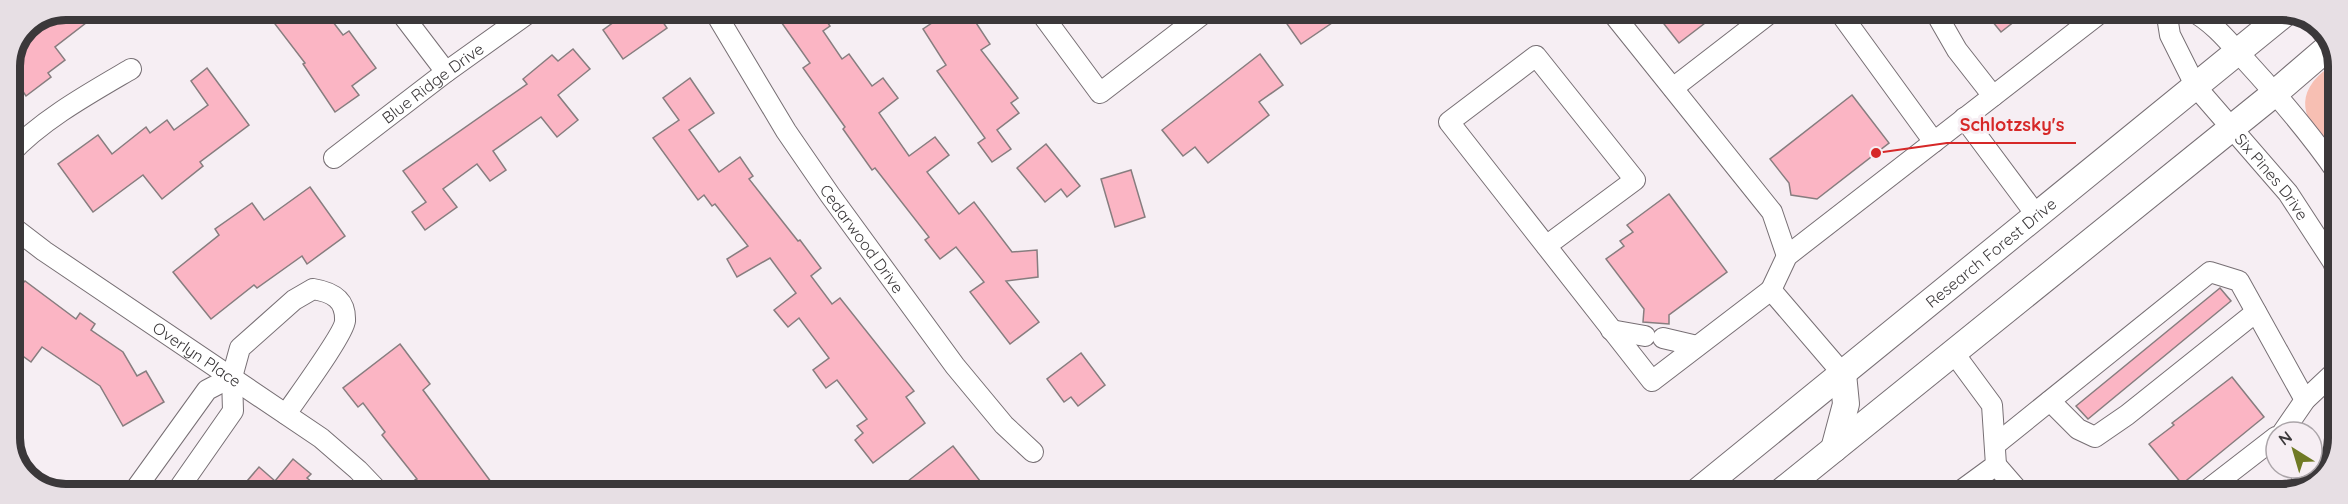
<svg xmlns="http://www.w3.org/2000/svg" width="2348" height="504" font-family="Quicksand,sans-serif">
<rect width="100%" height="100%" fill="#f6eef3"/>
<path fill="#f7bfb3" d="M2339,59L2338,157L2335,156C2318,134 2292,110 2313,82C2320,73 2331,66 2339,59Z"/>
<g fill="#fbb5c4" stroke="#877d7f" stroke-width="1.5">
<path d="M66,9H104L55,47L65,60L48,73L51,77L26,96L22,90L9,99V66L26,25Z"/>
<path d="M312,9H323L343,35L349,31L376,68L352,86L359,95L335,112L303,64L305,63L275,24L291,12L298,20Z"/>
<path d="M632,9H654L667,28L623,59L603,30Z"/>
<path d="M772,9H818L830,26L823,31L842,59L849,54L872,86L883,78L898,98L879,113L909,156L935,137L949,155L927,172L959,214L974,202L1012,252L1037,250L1038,277L1006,281L1039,322L1010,344L970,292L984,282L956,247L940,259L925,240L929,237L875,168L872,170L843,129L845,127L803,68L810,63Z"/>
<path d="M953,9H967L990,44L981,50L1018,98L1011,103L1019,113L997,130L1011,149L992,162L978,143L985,138L937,71L946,65L923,29Z"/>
<path d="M1308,10H1351L1301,44L1287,24Z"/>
<path d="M1653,10H1722L1679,43Z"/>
<path d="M1983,10H2029L2001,32Z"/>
<path d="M573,49L590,69L558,95L578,120L557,137L541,117L493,151L506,170L490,181L477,164L443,189L457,207L425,230L412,212L426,202L403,171L527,84L523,79L552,55L558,61Z"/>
<path d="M1260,54L1283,85L1259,102L1269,115L1208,163L1195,147L1183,156L1162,130Z"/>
<path d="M207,68L249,125L200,162L203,166L162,199L143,175L93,212L58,164L98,135L112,154L146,127L150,133L167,120L174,130L208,105L191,81Z"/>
<path d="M690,78L714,113L689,130L719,172L740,157L753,176L749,179L798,241L800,240L821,268L811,276L832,304L840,298L914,391L906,397L925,423L873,463L855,440L863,433L857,426L867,419L837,380L826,388L813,370L829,358L799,318L788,327L774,310L796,293L770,258L737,277L727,259L748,246L715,204L712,206L704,195L698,200L653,138L679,120L663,98Z"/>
<path d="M1852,95L1889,143L1817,199L1791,195L1789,183L1770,159Z"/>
<path d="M1046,144L1080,186L1067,197L1061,189L1045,202L1017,168Z"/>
<path d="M1131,170L1145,217L1115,227L1101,179Z"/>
<path d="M310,187L345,236L307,264L302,256L257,288L254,285L211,319L173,272L219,235L215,229L252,203L264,220Z"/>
<path d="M1669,194L1727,272L1669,315V324L1643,322L1644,309L1606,259L1624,246L1620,241L1633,232L1627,225Z"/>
<path d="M9,274L22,284L25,281L76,319L80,313L95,324L91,330L123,352L137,376L146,371L164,402L123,426L100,386L42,347L31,362L9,346Z"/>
<path d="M2220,288L2231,301L2088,419L2076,406Z"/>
<path d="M400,344L430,384L423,390L500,494H426L415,480L417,479L382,435L385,432L363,403L358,407L343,388Z"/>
<path d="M1081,353L1105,385L1078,406L1071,397L1064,402L1047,379Z"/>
<path d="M2232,377L2264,417L2182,484L2149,444L2174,425L2172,423Z"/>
<path d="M953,446L984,486L973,494H919L908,481Z"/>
<path d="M293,459L311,474L307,478L327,494H236L259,467L275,481Z"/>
</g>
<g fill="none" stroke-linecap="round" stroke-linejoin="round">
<defs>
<g id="minor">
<path d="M398,9L446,72"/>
<path id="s1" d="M713,9L786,131L830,195L955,366L1004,425L1033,452"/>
<path d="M1038,9L1100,93L1208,10"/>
<path d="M1610,10L1772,212L1787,256"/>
<path d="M1838,10L1934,142"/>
<path d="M1934,10L1957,50L1993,96"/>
<path id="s2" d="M2166,10L2170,35L2196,87L2288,193L2333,262L2338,275"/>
<path d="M2190,10C2212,21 2229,42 2245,60C2278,96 2310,133 2338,174"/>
<path d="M1673,88L1774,10"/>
<path d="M1964,118L2037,216"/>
<path d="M9,155C41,120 90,93 131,69"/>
<path id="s3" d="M334,158L446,72L534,9"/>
<path id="s4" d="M9,221L14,228L44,251L321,438L358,470L381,494"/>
<path d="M1546,246L1635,180L1536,56L1449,122L1652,381L1771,290L1843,374"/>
<path d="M1771,290L1787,256L2104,10"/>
<path d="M1611,330L1645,336"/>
<path d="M1663,338L1697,346"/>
<path d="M1953,352L1992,405L1996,465L1955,495"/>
<path d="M2050,401L2078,429L2095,437L2127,415L2256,312"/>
<path d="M2283,432L2305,400L2338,369"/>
<path d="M1995,445L2210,272L2239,281L2305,400"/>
<path d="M1996,465L2022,495"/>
<path d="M2299,468L2305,486"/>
<path d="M132,494L207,390L232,377"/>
<path d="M175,494L233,411L232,377L240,348L294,300L313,289C332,292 346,299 345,321C344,334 296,399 286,414"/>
<path d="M1079,494L1083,491"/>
<path d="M2201,495L2276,437"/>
</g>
<g id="major">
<path d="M1834,449L1846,404L1843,374"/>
<path id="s5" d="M1693,495L2289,10"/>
<path d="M1777,495L2275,93L2332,44"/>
</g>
</defs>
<use href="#minor" stroke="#776f74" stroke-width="22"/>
<use href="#major" stroke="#776f74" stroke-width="28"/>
<use href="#minor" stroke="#fff" stroke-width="20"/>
<use href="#major" stroke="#fff" stroke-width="26"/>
</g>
<g text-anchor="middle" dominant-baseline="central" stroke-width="6" stroke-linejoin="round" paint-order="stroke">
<g font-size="16" fill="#3b383a" stroke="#f6eef3">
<text stroke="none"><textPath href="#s3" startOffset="124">Blue Ridge Drive</textPath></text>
<text stroke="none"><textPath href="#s2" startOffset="201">Six Pines Drive</textPath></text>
<text stroke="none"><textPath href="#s1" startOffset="274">Cedarwood Drive</textPath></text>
<text stroke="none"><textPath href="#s5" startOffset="384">Research Forest Drive</textPath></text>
<text stroke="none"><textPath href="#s4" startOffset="231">Overlyn Place</textPath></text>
</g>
</g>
<path d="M0 0H2348V504H0ZM66 20H2282A46 46 0 0 1 2328 66V438A46 46 0 0 1 2282 484H66A46 46 0 0 1 20 438V66A46 46 0 0 1 66 20Z" fill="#e7dfe4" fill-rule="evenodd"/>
<path fill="none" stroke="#3b383a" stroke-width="8" d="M66 20H2282A46 46 0 0 1 2328 66V438A46 46 0 0 1 2282 484H66A46 46 0 0 1 20 438V66A46 46 0 0 1 66 20Z"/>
<path fill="none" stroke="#d62828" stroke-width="2" d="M1876 153L1947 143H2076"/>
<circle fill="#d62828" stroke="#f6eef3" stroke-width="2" cx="1876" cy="153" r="6"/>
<g font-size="18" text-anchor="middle" font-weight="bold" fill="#d62828" stroke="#f6eef3" stroke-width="6" stroke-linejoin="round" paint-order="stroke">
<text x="2012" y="131">Schlotzsky's</text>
</g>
<g transform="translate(2294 450) rotate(323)"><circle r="28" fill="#f6eef3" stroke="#aba5a9" stroke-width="1.5"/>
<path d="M0-4.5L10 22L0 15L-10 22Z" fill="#707a25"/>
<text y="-9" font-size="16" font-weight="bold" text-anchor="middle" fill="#3b383a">N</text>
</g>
</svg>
